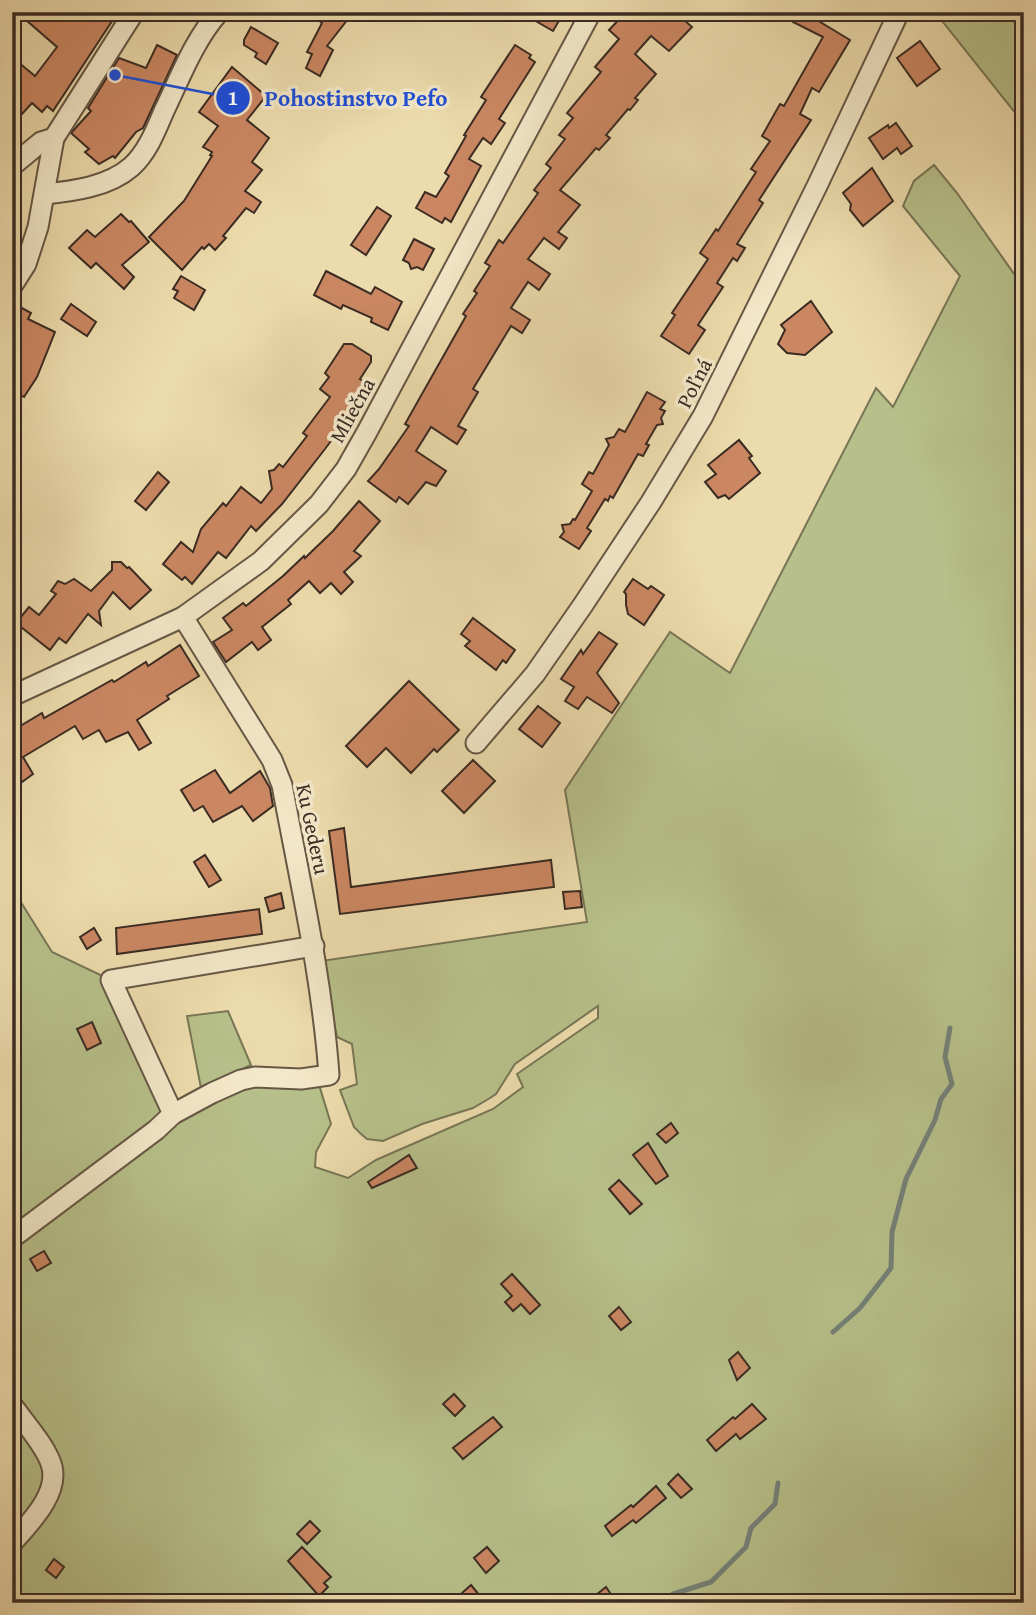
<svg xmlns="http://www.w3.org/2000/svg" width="1036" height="1615" font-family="'Gentium Book Plus',serif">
<rect width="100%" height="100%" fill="#ecdbac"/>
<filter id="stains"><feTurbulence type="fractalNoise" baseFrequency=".00286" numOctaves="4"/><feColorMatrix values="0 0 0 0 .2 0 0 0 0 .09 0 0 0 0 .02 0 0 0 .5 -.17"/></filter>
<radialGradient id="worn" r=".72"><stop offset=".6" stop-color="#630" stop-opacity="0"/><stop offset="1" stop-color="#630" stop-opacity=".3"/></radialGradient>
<g fill="#b7c08a" stroke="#787656" stroke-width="2">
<path d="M935,12H1024V124Z"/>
<path d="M934,165L957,193L1024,288V1603H12V888L52,952L111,980L173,1114L146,1127L30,1213L170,1124L241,1086L311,1082L320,1088L331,1124L316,1152L315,1167L348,1178L376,1160L493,1109L523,1087L517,1074L598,1018V1006L515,1064L496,1094L490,1098L473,1108L422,1124L383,1141L367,1139L360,1133L354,1127L340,1090L357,1084L352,1044L337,1037L321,961L587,922L565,790L670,632L730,673L876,388L893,407L960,276L903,206L914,181Z"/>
<path d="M228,1011L251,1065L201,1088L187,1016Z"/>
</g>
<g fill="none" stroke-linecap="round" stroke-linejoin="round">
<g stroke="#748178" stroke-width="5">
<path d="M833,1332L860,1308L891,1268L892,1232L906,1179L935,1120L941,1099L952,1084L945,1057L950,1028"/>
<path d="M660,1603L673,1594L711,1582L746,1547L751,1528L775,1504L778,1483"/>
</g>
</g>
<g fill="#ca8762" stroke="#3a2b23" stroke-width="2">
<path d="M32,12H118L53,111L47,106L42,112L32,103L12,125V57L35,76L57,47L26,20Z"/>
<path d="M308,12H339L348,19L327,46L333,50L320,76L306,68L312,54L307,52L322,23Z"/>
<path d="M520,12H564L553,31Z"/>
<path d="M626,12H675L692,27L669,51L651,36L635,54L656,74L635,98L638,100L630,110L628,109L606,135L610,138L599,150L596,148L560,190L580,205L558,232L567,238L559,249L544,238L528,259L550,274L539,290L528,282L511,308L530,320L522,333L511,326L473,389L478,392L458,426L466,430L457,444L431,427L416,451L446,471L436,486L426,482L408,504L399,497L396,502L368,481L379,469L409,426L405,424L466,316L463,314L477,293L474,291L490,266L485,263L499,240L503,243L538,193L534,190L551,168L546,164L565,139L559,135L573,118L567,113L601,72L595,67L619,39L609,30Z"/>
<path d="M797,12H820L817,20L850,40L819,92L812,88L800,114L811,120L759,200L763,203L737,244L745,248L737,261L733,258L717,283L723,287L698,325L705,330L689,354L661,336L675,315L672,313L708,259L700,253L716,229L718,231L756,172L751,169L770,141L762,136L780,104L784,106L823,37L793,22Z"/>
<path d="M251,27L278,43L266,64L255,57L257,53L244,45V40Z"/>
<path d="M920,41L940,69L917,86L897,58Z"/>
<path d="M157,45L177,55L143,128L136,132L115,158L113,156L99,164L85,152L89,149L71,133L91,111L88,108L119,58L146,68Z"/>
<path d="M515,45L531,55L529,58L535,62L499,119L505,123L491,144L483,138L469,159L481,166L451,222L445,218L442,223L416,208L425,192L436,197L449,176L445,173L466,136L464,135L486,100L481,97Z"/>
<path d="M232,67L266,96L247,120L269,138L252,162L262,170L245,191L261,202L254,213L246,208L223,236L226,238L215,250L209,244L204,249L202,247L182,270L149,237L184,201L212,156L210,155L212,152L203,147L218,126L199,112Z"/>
<path d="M896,123L912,146L901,154L897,148L883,159L869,138L888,125L889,128Z"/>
<path d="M872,168L893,201L863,226L850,210L851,204L843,193Z"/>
<path d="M377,207L391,216L366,255L351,245Z"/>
<path d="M121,214L129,222L131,221L149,242L122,265L134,277L124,289L96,263L91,268L69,248L87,230L95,237Z"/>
<path d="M414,239L434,249L423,270L417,267L411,269L409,263L403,260Z"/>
<path d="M326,271L371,294L375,287L402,302L388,330L371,322L372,318L343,305L341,309L314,295Z"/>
<path d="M181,276L205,290L194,310L174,298L178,291L173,289Z"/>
<path d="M811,301L832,332L805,355L787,353L778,344L785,330L781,325Z"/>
<path d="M71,304L96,322L87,336L61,319Z"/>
<path d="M20,307L31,313L28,319L55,332L37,377L24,397L12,390V319Z"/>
<path d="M344,344H352L371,356V362L360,379L370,386L362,399L325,449L282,504L256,531L251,526L226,558L218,552L192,584L185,577L182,580L163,564L181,542L193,552L201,529L223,503L226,506L241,487L261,503L272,489L269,471L274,470L279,464L283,467L307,436L303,433L330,397L320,389L329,377L325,373Z"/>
<path d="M647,392L665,402L660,409L665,411L661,418L663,424L657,425L646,444L649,445L643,456L638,454L613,498L610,496L608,501L605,499L587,528L591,531L579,549L560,537L564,532L562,525L570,524L573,519L575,520L592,491L582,484L589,472L593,474L609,445L606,439L614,437L619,429L625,432Z"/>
<path d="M739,440L752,456L749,458L760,473L729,499L725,495L718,498L705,482L716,474L708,465Z"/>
<path d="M158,472L169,482L146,510L135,501Z"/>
<path d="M359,501L380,521L354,551L361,556L344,572L353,582L341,594L331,583L320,593L309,581L288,600L291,604L262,627L271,640L258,650L252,642L226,662L213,642L232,630L223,618L243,603L246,606L283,576L304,556L305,558L333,531Z"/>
<path d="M112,562H121L127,568L129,567L151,590L130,609L113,592L99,611L101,625L88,614L66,643L59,638L50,650L16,623L29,607L39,615L56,594L51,591L58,581L65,584L74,579L91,591L112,570Z"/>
<path d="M633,579L648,589L651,586L664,595L644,625L628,614L626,605V594L624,592Z"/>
<path d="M473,618L515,650L506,663L503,660L496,670L465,646L470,641L461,634Z"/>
<path d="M599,632L617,644L597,673L619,703L612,713L587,697L578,709L565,701L574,687L561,679L581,650L583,654Z"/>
<path d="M180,645L199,676L167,696L169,699L137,720L151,743L139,750L128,732L106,742L99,730L83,739L75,726L23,757L33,774L22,782L17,773L12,775V731L42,713L44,718L112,680L114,682L146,662L148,666Z"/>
<path d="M409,681L459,730L437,752L434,749L411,773L386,748L367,767L346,746Z"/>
<path d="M538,706L560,723L542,747L519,729Z"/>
<path d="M473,760L495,781L464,813L442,791Z"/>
<path d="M215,770L230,793L260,771L270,788L273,806L253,821L242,806L213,822L203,806L194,811L181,790Z"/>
<path d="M344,828L351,887L551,860L554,887L340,914L329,831Z"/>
<path d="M205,855L221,880L209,887L194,862Z"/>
<path d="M580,891L582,907L565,909L563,892Z"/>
<path d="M281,893L284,908L269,912L265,898Z"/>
<path d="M259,909L262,934L117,954L116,928Z"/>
<path d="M94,928L101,940L87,949L80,937Z"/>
<path d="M92,1022L101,1043L87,1050L77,1029Z"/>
<path d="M671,1123L678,1133L666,1143L657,1134Z"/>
<path d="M648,1143L668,1176L656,1184L633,1155Z"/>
<path d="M409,1155L417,1168L372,1188L368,1182Z"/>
<path d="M619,1180L642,1204L630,1214L609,1189Z"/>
<path d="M44,1251L51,1263L37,1271L30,1259Z"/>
<path d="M512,1274L540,1305L530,1314L521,1304L513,1311L505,1302L512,1296L501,1284Z"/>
<path d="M619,1307L631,1322L621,1330L609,1316Z"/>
<path d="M738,1352L750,1368L737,1380L729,1360Z"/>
<path d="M454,1394L465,1406L455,1416L443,1404Z"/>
<path d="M752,1404L766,1419L740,1439L736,1434L716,1451L707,1440L733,1417L735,1419Z"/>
<path d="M493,1417L502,1427L463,1459L453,1448Z"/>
<path d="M678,1474L692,1489L681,1498L668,1484Z"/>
<path d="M656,1486L666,1498L636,1523L633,1520L612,1536L605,1526L631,1505L633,1507Z"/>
<path d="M310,1521L320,1531L307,1544L297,1534Z"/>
<path d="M302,1547L331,1577L324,1583L328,1587L319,1596L288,1561Z"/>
<path d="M487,1547L499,1561L486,1573L474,1558Z"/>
<path d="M54,1559L64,1567L56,1578L46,1570Z"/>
<path d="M471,1585L480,1596L470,1603L462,1593Z"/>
<path d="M606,1587L617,1603H601L596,1595Z"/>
</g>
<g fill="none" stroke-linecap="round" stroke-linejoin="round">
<defs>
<g id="minor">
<path d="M12,166L41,142L54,138"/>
<path d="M45,194C73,191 108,187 131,167C147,153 156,130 164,111C180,78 194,40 219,12"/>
<path d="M12,286L26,264L38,227L54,138L134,12"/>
<path d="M12,696L183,617L261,561L319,504L346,469L367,432L591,12"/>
<path d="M476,743L535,674L583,605L651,502L703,416L817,186L899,12"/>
<path d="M173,1114L212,1093L241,1080L255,1077L301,1079L329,1075C322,977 300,882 282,785L272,760L183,617"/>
<path d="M12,1238L156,1130L173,1114L111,980L314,946"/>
<path d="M12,1405C24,1422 43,1443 50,1461C63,1490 30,1523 12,1543"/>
</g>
</defs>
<use href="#minor" stroke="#665745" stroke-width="23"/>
<use href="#minor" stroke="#f3e8c9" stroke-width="19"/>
</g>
<g text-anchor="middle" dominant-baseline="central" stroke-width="7" stroke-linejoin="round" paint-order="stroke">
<g font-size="21" fill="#3a2b23" stroke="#f3e8c9">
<text transform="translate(694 383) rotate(-63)">Poľná</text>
<text transform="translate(352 410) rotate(-61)">Mliečna</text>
<text transform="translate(313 829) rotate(78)">Ku Gederu</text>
</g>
</g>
<path fill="none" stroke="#1d4ed8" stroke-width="2.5" d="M115 75L233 98"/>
<g fill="#1d4ed8" stroke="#f3e8c9" stroke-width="2.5">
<circle cx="115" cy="75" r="7"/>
<circle cx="233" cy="98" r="18"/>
</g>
<g font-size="21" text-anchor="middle" font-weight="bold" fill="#fff">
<text x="233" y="105">1</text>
</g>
<g font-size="23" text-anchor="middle" font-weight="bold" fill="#1d4ed8" stroke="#f3e8c9" stroke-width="7" stroke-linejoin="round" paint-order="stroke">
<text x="356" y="106">Pohostinstvo Pefo</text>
</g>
<rect width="1036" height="1615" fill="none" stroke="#ecdbac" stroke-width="42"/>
<rect x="14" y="14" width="1008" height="1587" fill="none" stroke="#3a2b23" stroke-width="3.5"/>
<rect x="21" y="21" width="994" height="1573" fill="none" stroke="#3a2b23" stroke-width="2"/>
<rect width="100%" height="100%" filter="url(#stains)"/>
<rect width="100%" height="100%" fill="url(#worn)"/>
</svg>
